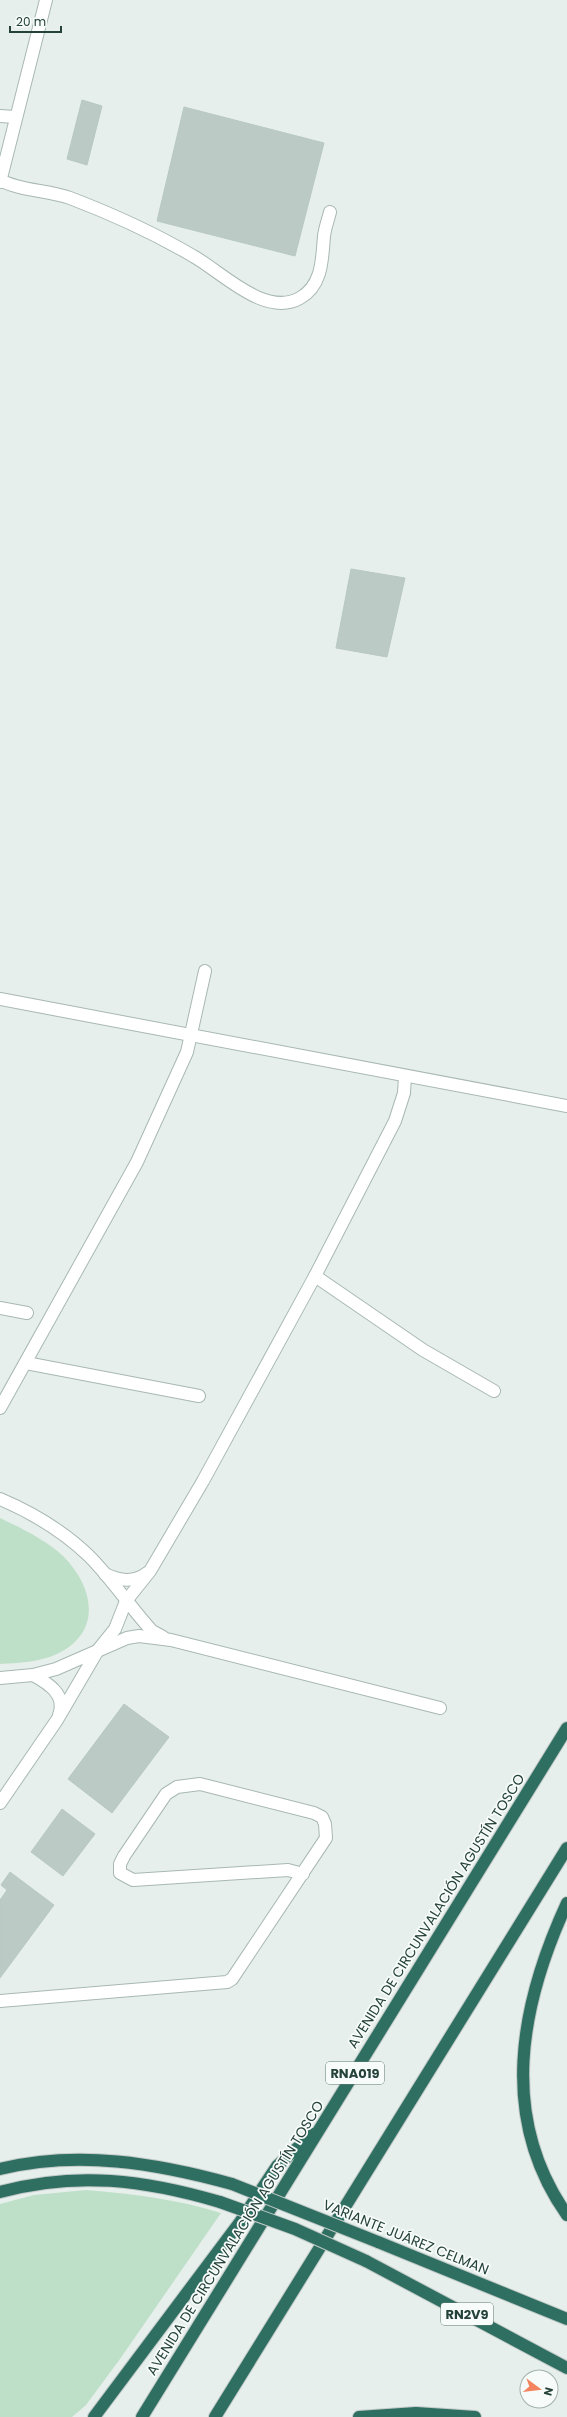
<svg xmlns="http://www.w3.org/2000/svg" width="567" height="2417" font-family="Poppins,sans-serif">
<rect width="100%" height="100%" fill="#e6efeb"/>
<g fill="#bfe0c8">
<path d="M0,1518C21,1528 46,1540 63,1556C94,1587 103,1632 57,1654C40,1662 18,1663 0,1664Z"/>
<path d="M86,2190C132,2194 177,2199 221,2213L120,2359L86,2405L72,2417H0V2204L34,2195Z"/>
</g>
<g fill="#bbcac4" stroke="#b8c9c2">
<path d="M82,100L102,106L87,165L67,159Z"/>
<path d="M184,107L324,143L295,256L157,221Z"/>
<path d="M351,569L405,578L387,657L336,648Z"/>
<path d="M124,1704L169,1737L112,1813L68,1779Z"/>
<path d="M62,1809L95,1834L63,1876L31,1852Z"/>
<path d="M10,1872L54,1905L0,1978V1900L7,1890L1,1885Z"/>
</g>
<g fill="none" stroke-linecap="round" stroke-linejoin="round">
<defs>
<g id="minor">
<path d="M0,116L15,117"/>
<path d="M0,180C20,191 48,190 70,198C112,214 154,233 193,256C222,272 265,318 300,298C323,285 322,258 324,236C325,228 328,220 330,212"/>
<path d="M0,182L46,0"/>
<path d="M0,999L567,1106"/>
<path d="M315,1276L423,1350L494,1391"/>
<path d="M0,1308L27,1313"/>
<path d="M26,1363L199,1396"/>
<path d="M0,1408L137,1162L187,1052L205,971"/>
<path d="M0,1499C33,1513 63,1531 89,1556C112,1579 130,1607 152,1631L163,1637"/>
<path d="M105,1574C120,1581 134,1583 147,1573"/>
<path d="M33,1675C48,1683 67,1695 59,1715"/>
<path d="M0,1678L33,1675L56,1669L127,1638L139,1636L171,1640L440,1708"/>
<path d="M0,1803L57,1720L98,1650L115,1629L126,1601L150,1571L203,1481L315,1276L395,1121L404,1093L405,1076"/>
<path d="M0,2001L227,1982L232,1979L326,1838L325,1824L322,1817L314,1813L200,1784L177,1787L166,1794L124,1856L120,1864V1873L133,1880L288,1870L303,1874"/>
</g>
<g id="highway">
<path d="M567,1903C520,2005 498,2117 567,2215"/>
<path d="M0,2169C78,2150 156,2163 232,2184"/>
<path d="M0,2192C77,2171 145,2180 220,2202"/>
<path d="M378,2242L567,2319"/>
<path d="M366,2261L567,2368"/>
<path d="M94,2417L240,2222L277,2166L313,2134"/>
<path d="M142,2417L567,1728"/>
<path d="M215,2417L567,1848"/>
<path d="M359,2417L416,2413L475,2417"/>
</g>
</defs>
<use href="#minor" stroke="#a8b8b2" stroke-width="14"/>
<use href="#highway" stroke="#c2cac8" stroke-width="14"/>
<use href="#minor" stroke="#fff" stroke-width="12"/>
<use href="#highway" stroke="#2f6f62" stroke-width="12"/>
<defs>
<g id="highway-bridge">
<path d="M232,2184L378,2242"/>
<path d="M220,2202L295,2229L366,2261"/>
</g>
</defs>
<use href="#highway-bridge" stroke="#c2cac8" stroke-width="14" stroke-linecap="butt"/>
<use href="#highway-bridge" stroke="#2f6f62" stroke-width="12"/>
</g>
<g text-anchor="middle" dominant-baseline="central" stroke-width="3.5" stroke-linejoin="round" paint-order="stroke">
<g fill="#f7fbf9" stroke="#637a73" stroke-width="1">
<rect x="326" y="2062" width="58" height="22" rx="3"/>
<rect x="441" y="2303" width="52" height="22" rx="3"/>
</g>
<g font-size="13" font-weight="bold" fill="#24423a">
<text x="355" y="2073">RNA019</text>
<text x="467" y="2314">RN2V9</text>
</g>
<g font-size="14" fill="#24423a" stroke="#f7fbf9">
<text transform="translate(436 1911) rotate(-58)">AVENIDA DE CIRCUNVALACIÓN AGUSTÍN TOSCO</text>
<text transform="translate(406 2237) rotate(22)">VARIANTE JUÁREZ CELMAN</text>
<text transform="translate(235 2238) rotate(-58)">AVENIDA DE CIRCUNVALACIÓN AGUSTÍN TOSCO</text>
</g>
</g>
<g transform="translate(539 2389) rotate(105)"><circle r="19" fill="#f7fbf9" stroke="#a3b1ad"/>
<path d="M0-3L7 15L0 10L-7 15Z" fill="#f4845f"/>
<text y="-6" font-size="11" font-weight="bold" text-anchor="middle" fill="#24423a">N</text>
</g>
<path d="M10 26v6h51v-6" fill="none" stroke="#24423a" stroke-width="2"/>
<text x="16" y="26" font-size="12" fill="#24423a" stroke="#f7fbf9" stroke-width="3" paint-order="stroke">20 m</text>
</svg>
